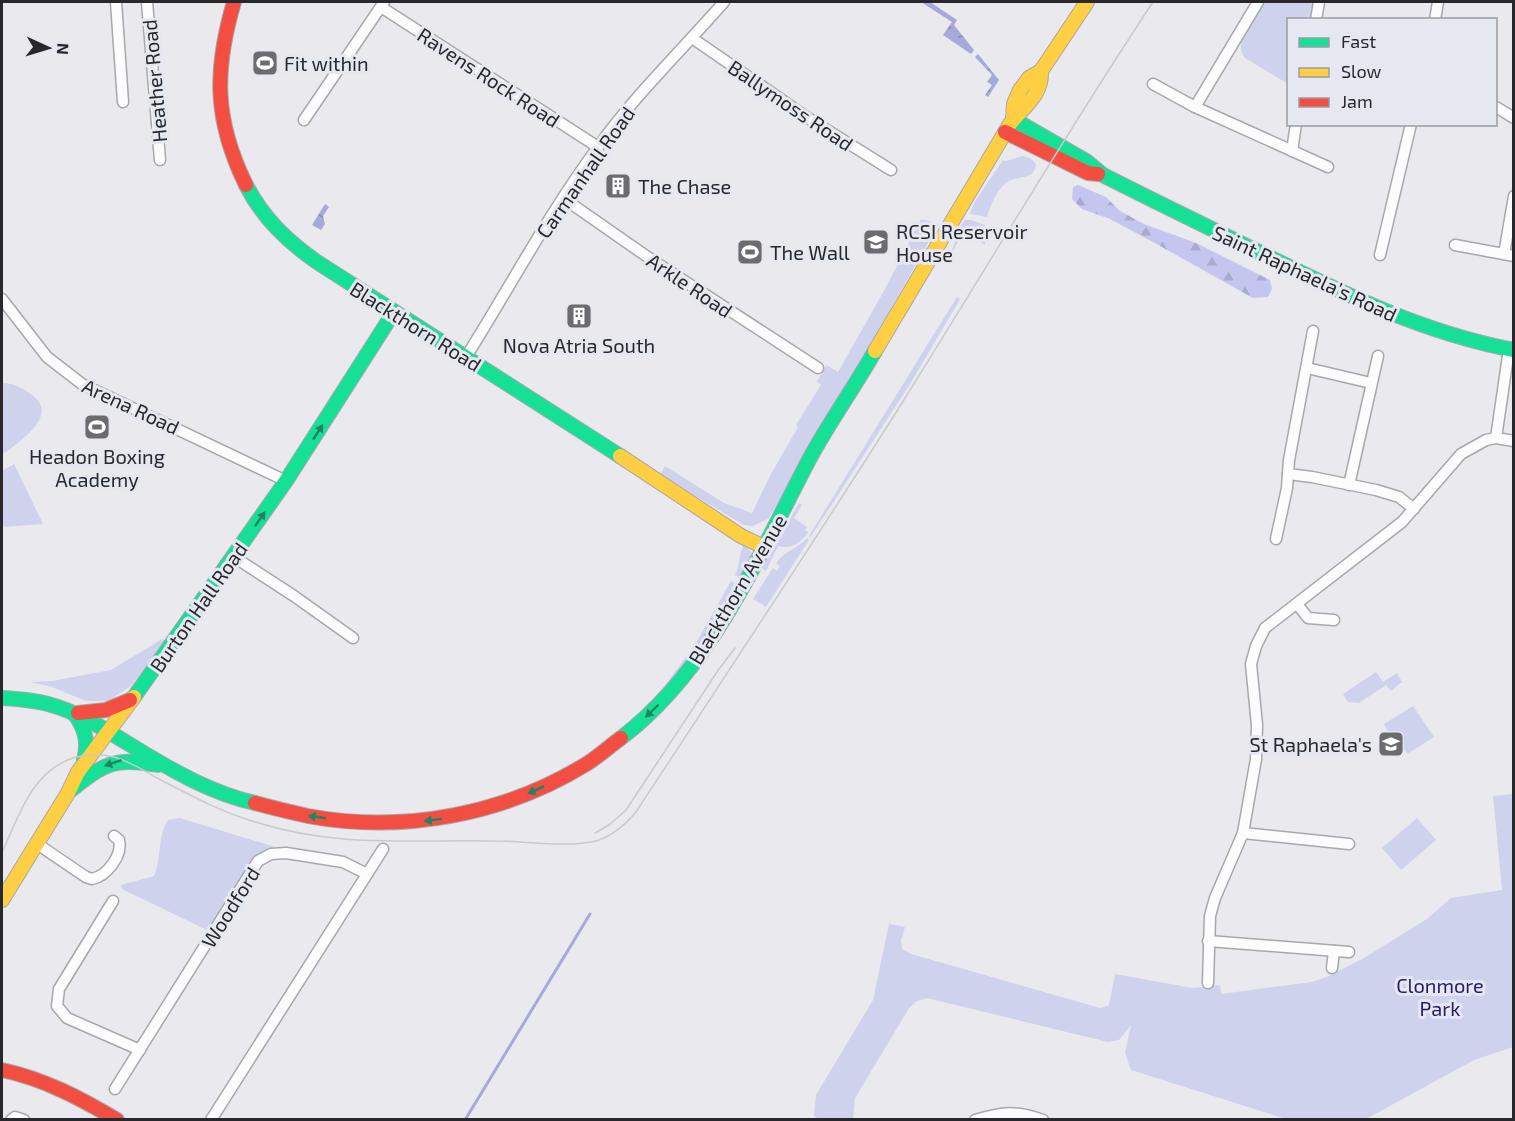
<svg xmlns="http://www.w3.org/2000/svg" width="1515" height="1121" font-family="'Exo 2',sans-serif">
<defs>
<pattern id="forest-firs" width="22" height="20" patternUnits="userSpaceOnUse" patternTransform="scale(1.5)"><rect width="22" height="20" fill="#c4c6f0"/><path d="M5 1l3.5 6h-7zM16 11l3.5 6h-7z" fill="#a8aace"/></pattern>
<pattern id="water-ripples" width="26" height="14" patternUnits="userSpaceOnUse" patternTransform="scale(1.5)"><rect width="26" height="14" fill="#a6a9da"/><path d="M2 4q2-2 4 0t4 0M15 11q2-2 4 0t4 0" fill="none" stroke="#878ab1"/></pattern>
</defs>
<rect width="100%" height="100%" fill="#e9e9ee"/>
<g fill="#cfd2ed">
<path d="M1264,2H1315L1311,19L1288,20V84L1245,58C1231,42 1255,16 1264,2Z"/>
<path d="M1023,156L1030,158L1036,164C1034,182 1017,174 1006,183C997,190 990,206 987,217L970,214L974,203L1003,160L1005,161Z"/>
<path d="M921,219L939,224L801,466L768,519L753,526L744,525L660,475L665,466L724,503L752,513L771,474L798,427L796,425L821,385L817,381L827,365L838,372L885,289Z"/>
<path d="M965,220H971L985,225V245L964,232L951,254L959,228Z"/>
<path d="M962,296L910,384L810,538L809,536L957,297L960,299Z"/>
<path d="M2,383C14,383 22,388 32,395C61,416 17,443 2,455Z"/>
<path d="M14,464L43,524L2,527V471Z"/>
<path d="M799,503L802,505L794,518L807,527L805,530L808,532C802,542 791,550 778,546L766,571L762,568Z"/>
<path d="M807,538L809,540L766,607L753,599L773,568L777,571L780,566L776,563C784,551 798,549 807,538Z"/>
<path d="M744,545L752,553L742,579L735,575C741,563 738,554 744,545Z"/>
<path d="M731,581L738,585L686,666L663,688L696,643Z"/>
<path d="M162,639L165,641L131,686L108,701H86L52,687L30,682L52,681L111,670Z"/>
<path d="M1376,672L1383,682L1397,673L1402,682L1391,691L1386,685L1359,703L1348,702L1343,694Z"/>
<path d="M1413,706L1434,737L1407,754L1404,748L1399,751L1384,724Z"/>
<path d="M1513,794V1047L1474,1060L1366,1119H1286L1131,1070L1125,1053L1131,1025L1119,1040L1108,1042L927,998L917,1001L909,1008L855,1098L853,1119H817L814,1115L816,1095L873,1000L889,924L905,927L901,940L902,949L911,954L1100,1008L1109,1005L1115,974L1193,988L1220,985L1221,994L1312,982L1329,976L1364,958L1427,919L1451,898L1502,890L1493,796Z"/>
<path d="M180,818L275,847L263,851L254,859L209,931L122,889L121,885L154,876C162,859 157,836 168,820Z"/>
<path d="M1417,818L1436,840L1401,870L1382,848Z"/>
</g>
<path fill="url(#forest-firs)" d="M1078,185L1106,197L1120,211L1144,224L1196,243L1270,280L1272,289L1268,297L1253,298L1153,242L1110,219L1082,209L1072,199L1073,187Z"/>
<g fill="url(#water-ripples)">
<path d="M921,2H930L957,20L954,25L974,50L971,54L943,35L952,22Z"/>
<path d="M978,54L999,80L988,97L985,95L992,85L987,82L992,75L975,57Z"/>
<path d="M325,204L329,207L323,216L325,224L321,230L312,225Z"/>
</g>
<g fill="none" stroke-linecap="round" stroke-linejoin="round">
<path stroke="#a6a9da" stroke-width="3" d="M465,1120L590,914"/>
<defs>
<g id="street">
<path d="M116,2L123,102"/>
<path d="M147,2L160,160"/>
<path d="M381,7L598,147"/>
<path d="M1316,20L1319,2"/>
<path d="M1435,20L1438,2"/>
<path d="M692,38L811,120L891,170"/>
<path d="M1153,84L1195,107L1328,167"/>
<path d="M1195,107L1258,2"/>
<path d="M1496,107L1514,118"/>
<path d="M304,120L384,2"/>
<path d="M1292,151L1296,124"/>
<path d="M563,198L652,260L818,368"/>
<path d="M1455,245L1514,256"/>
<path d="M1504,254L1514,196"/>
<path d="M1380,255L1411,124"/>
<path d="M2,299L47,357L82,384L286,481"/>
<path d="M466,357C510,287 549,213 598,147C635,95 682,50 724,2"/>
<path d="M1307,368L1371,383"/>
<path d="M1496,438L1514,441"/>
<path d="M1288,474L1312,477L1376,490L1399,497L1414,509"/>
<path d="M1349,485L1378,356"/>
<path d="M1276,539L1287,488L1289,460L1313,331"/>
<path d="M234,557L294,596L353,638"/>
<path d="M1297,604L1308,618L1334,620"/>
<path d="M1243,833L1349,844"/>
<path d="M36,843L86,877L92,879C107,876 123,855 119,840L114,836"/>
<path d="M113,901L59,989L57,1006L67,1018L140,1050"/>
<path d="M1208,941L1349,952"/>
<path d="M1332,968L1334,951"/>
<path d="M1208,983L1210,916L1215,898L1243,833L1256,759L1257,725L1251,664L1256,646L1265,628L1402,522L1461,454L1486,440L1496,438L1509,349"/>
<path d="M115,1089L258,861L271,854L286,853L343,862L367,874"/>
<path d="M11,1120L15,1117L24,1120"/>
<path d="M211,1120L383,849"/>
<path d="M975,1120C1002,1112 1016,1110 1043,1120"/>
</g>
<g id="fast">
<path d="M1013,119L1086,161L1103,175C1156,202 1210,228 1263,254C1344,294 1424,333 1514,350"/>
<path d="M246,185C263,218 287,241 317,262L620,456"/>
<path d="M134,697L286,481L394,312"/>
<path d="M2,698C17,699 33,700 48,704C82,713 112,734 142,752C177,773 214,794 255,803"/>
<path d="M74,713C85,728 89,742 84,760"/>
<path d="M621,738C712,669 759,554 811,456C831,420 855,386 875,351"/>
<path d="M71,790C105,763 115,757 158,765"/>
</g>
<g id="slow">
<path d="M1013,119L1014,104L1020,90L1029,78L1041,71L1087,2"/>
<path d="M875,351L1010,124C1024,106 1042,96 1041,71"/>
<path d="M620,456L741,536L764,547"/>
<path d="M2,900L68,793L78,772L134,697"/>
</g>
<g id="jam">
<path d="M234,2C214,70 214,120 246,185"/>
<path d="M1005,132L1088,173L1098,174"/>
<path d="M78,713L106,710L130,700"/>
<path d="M255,803C273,808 290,812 308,816C404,834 506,814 588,763C600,755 610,746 621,738"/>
<path d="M2,1070C44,1079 80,1098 117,1120"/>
</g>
</defs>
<use href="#street" stroke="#a8a8ab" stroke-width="13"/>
<use href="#fast" stroke="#a8a8ab" stroke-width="16"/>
<use href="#slow" stroke="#a8a8ab" stroke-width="16"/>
<use href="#jam" stroke="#a8a8ab" stroke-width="16"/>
<use href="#street" stroke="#fcfcfc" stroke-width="10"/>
<use href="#fast" stroke="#16e098" stroke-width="14"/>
<use href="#slow" stroke="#ffcf43" stroke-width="14"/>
<use href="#jam" stroke="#f24e42" stroke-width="14"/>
<g stroke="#cacaca" stroke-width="1.5">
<path d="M595,833L609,825L626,810L719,669L735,648"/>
<path d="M2,853C18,817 32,771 73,758C86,754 101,754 114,757C130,761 144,771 159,779C188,794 217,810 249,820C336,849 408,839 496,841C525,841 569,848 596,841C613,836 625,825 636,812C725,676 815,541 902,403C986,269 1066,133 1153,2"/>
</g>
</g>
<defs><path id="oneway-solid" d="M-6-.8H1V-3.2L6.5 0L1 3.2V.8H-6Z" transform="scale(1.5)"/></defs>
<g fill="#1f8462">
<use href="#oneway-solid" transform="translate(318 432) rotate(-57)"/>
<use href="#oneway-solid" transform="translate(260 519) rotate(-55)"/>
<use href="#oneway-solid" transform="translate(652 711) rotate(136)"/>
<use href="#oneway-solid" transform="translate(113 763) rotate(161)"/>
<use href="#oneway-solid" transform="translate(536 790) rotate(155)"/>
<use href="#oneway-solid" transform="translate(317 817) rotate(-172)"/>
<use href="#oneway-solid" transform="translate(433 820) rotate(173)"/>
</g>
<defs>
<symbol id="stadium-square" viewBox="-11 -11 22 22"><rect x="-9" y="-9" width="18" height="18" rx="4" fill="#6c6c70" stroke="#e6e8f1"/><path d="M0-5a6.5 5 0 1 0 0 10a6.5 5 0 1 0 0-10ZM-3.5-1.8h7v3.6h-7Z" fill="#fff"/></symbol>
<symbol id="building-square" viewBox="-11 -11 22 22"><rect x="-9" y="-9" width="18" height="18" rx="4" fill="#6c6c70" stroke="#e6e8f1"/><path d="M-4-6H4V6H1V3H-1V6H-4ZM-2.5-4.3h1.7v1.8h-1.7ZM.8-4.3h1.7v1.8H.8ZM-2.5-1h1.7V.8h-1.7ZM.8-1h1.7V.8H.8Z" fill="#fff"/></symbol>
<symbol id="university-square" viewBox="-11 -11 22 22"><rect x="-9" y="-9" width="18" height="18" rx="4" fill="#6c6c70" stroke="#e6e8f1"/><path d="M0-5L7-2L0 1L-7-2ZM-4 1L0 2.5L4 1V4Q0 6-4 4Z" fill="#fff"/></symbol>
<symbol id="school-square" viewBox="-11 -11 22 22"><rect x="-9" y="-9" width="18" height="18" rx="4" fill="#6c6c70" stroke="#e6e8f1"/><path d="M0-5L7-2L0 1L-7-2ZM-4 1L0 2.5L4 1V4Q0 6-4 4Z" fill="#fff"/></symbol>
</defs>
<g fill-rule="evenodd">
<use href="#stadium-square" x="250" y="48" width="30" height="30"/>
<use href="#building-square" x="603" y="171" width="30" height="30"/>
<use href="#university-square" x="861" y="227" width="30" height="30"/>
<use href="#stadium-square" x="735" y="237" width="30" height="30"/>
<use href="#building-square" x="564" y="301" width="30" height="30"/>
<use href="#stadium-square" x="82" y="412" width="30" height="30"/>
<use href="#school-square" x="1376" y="729" width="30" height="30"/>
</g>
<g text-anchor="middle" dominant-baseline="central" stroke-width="6" stroke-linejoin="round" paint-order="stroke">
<g font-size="20" fill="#28282c" stroke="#e6e8f1" text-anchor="start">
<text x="284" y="63">Fit within</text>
<text x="638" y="186">The Chase</text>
<text x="896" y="231">RCSI Reservoir<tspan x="896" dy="23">House</tspan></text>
<text x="770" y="252">The Wall</text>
<text x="579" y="345" text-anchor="middle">Nova Atria South</text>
<text x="97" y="456" text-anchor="middle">Headon Boxing<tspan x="97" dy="23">Academy</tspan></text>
<text x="1372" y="744" text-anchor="end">St Raphaela's</text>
</g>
<g font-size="20" fill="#28282c" stroke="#e6e8f1">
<text transform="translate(489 77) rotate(33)">Ravens Rock Road</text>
<text transform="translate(154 81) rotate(-95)">Heather Road</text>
<text transform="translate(791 105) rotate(34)">Ballymoss Road</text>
<text transform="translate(585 172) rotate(-55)">Carmanhall Road</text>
<text transform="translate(1305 273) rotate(25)">Saint Raphaela’s Road</text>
<text transform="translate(690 285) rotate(34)">Arkle Road</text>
<text transform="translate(416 326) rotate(32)">Blackthorn Road</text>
<text transform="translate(131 406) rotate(25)">Arena Road</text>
<text transform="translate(737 589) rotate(-59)">Blackthorn Avenue</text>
<text transform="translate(198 607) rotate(-55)">Burton Hall Road</text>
<text transform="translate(230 907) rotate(-58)">Woodford</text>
</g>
<g font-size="20" fill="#251a6b" stroke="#e6e8f1">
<text x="1440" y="985">Clonmore<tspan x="1440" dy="23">Park</tspan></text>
</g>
</g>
<rect width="1515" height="1121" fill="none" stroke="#28282c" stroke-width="6"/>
<rect x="1287" y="18" width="210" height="108" fill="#e6e8f1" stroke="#9a9ba2" stroke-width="1.5"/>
<rect x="1299" y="38" width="30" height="9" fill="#16e098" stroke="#9a9ba2" stroke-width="1.5"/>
<text x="1341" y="48" font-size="18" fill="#28282c">Fast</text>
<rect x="1299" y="68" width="30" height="9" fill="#ffcf43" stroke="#9a9ba2" stroke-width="1.5"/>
<text x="1341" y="78" font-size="18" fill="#28282c">Slow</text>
<rect x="1299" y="98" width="30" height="9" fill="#f24e42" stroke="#9a9ba2" stroke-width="1.5"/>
<text x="1341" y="108" font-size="18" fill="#28282c">Jam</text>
<g transform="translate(48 48) rotate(94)" stroke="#e6e8f1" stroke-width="4.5" paint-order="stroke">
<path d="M0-4.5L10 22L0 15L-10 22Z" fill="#28282c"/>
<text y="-9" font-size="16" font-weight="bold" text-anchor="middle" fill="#28282c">N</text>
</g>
</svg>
